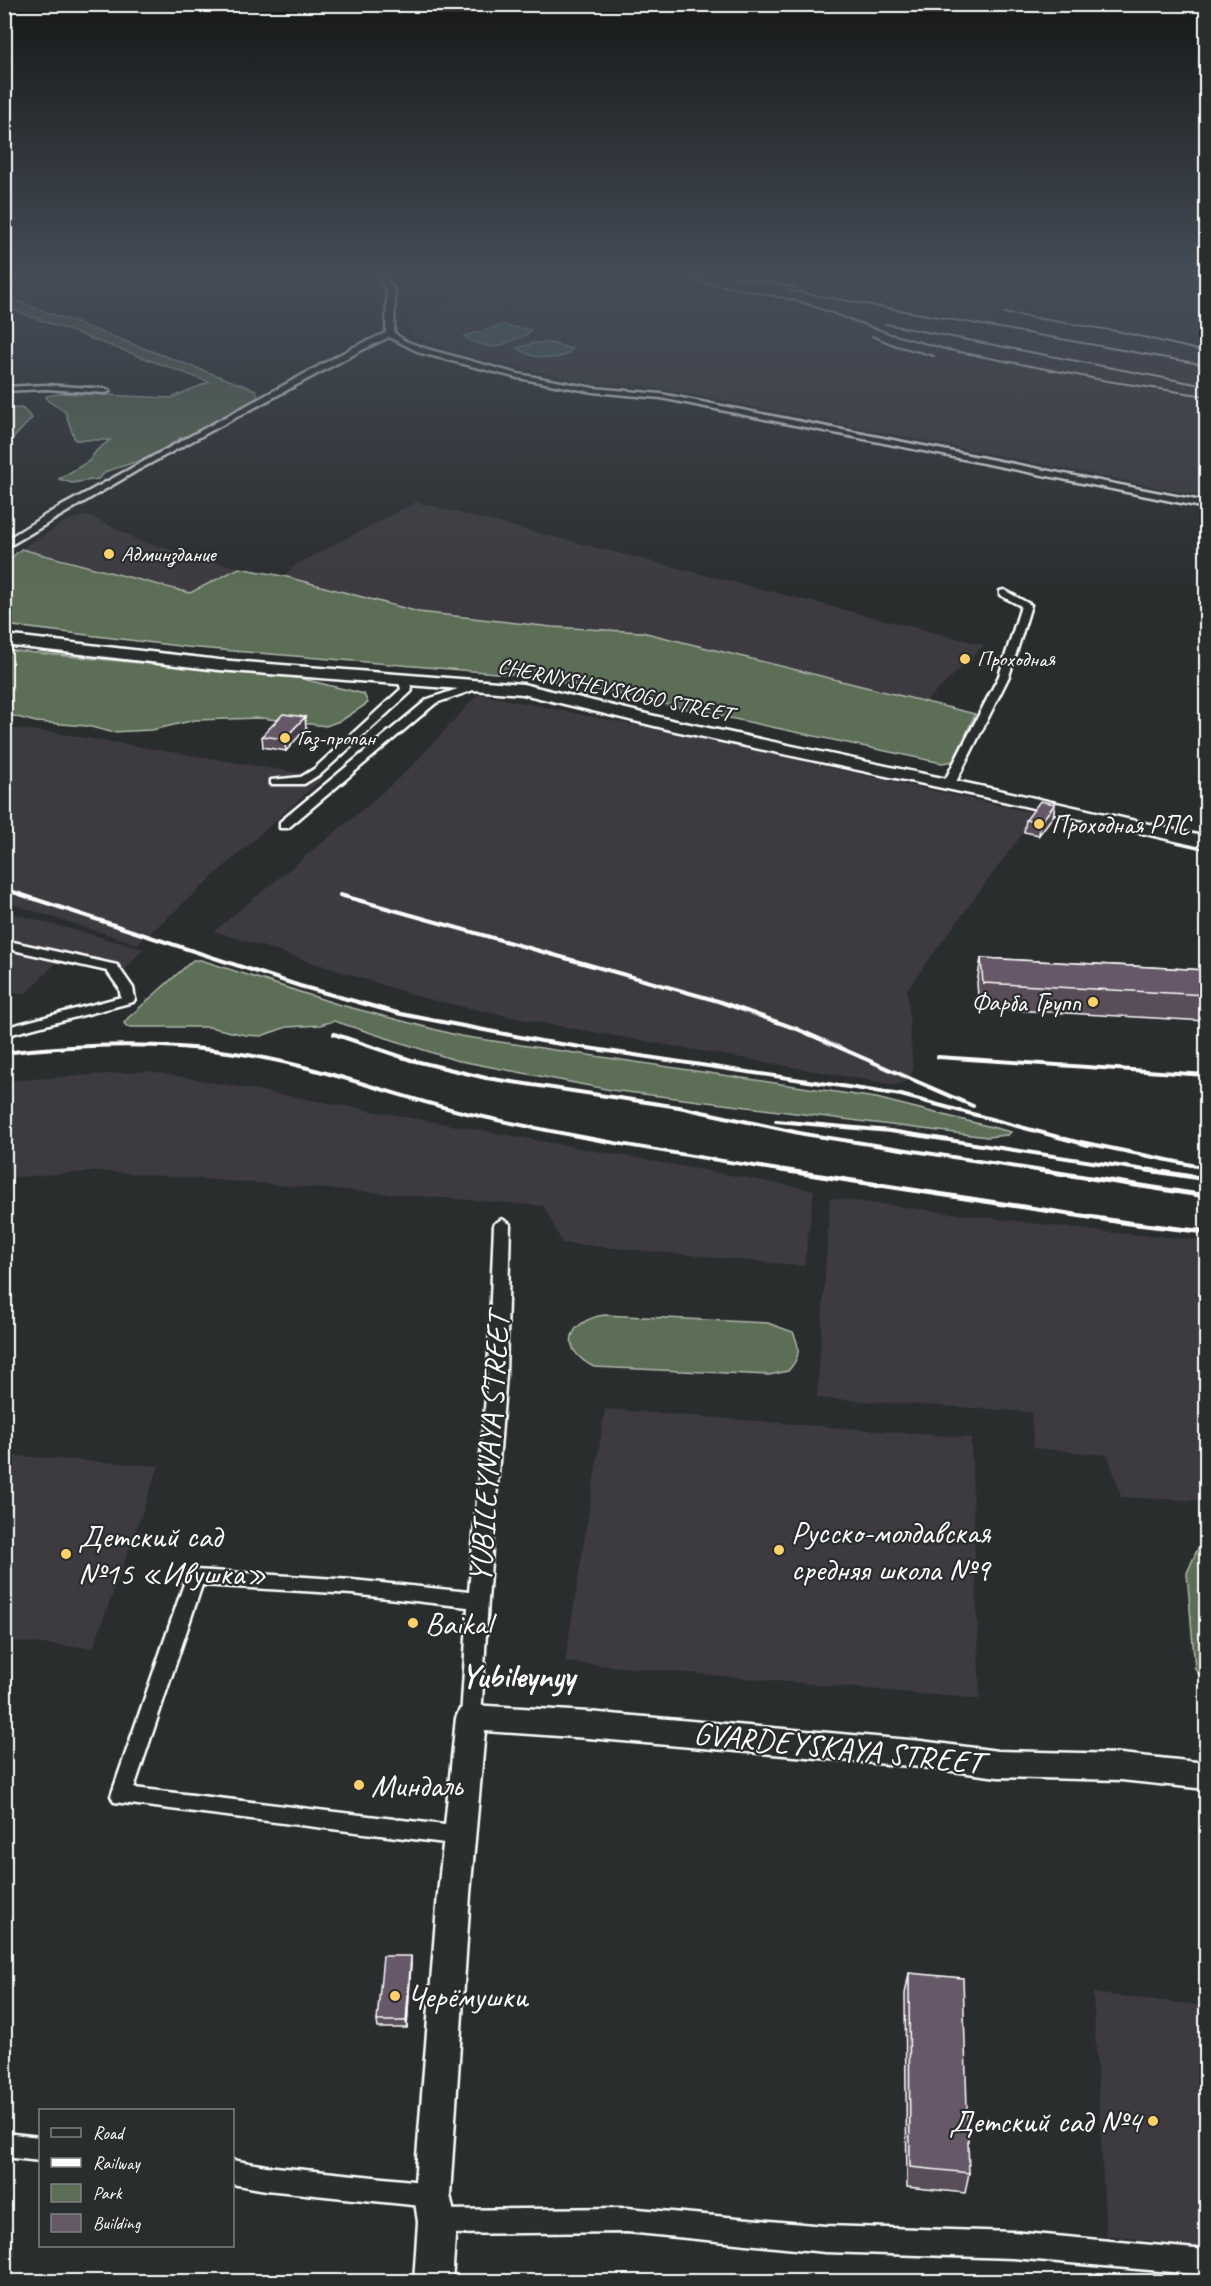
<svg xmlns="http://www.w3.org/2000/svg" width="1211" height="2286" font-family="Caveat,sans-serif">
<rect width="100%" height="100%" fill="#2a2d2e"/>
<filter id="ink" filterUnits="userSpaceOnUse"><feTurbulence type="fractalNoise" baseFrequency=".0167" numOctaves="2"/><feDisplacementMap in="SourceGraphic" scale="12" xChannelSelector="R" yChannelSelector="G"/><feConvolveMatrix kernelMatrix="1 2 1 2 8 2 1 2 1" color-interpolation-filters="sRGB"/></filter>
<g filter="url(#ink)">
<g fill="#3c3a3f">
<path d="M478,277H1206V497L685,393L640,386L594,384L468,356L426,342L411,333L408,324L486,279Z"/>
<path d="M416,502L984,645L971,658L974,659L969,663H966L924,703L642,632L552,627L419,612L283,576L297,564Z"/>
<path d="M89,515L142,542L239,568L190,593L21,549L66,521Z"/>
<path d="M478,694L690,736L1037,814L907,989L913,1071L907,1081L895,1085L525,1020L423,998L214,931L367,806L412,766Z"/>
<path d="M4,728L51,732L324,777L138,944L5,902Z"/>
<path d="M4,911L143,949L124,971L57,962L25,994L5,992Z"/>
<path d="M149,1071L814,1190L804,1266L562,1243L544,1206L100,1171L5,1178V1081Z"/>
<path d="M830,1198L1103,1232L1206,1240V1501L1121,1497L1108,1455L1034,1448L1031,1412L817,1398Z"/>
<path d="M605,1409L971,1438L980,1699L565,1662Z"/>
<path d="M4,1455L159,1466L93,1648L5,1641Z"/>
<path d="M1093,1993L1206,2006V2248L1106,2235Z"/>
</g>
<g fill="#5d6e57" stroke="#aeb6ab" stroke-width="1.5">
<path d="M4,296L256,390L259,400L212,427L180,438L158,455L107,471L98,479L72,483L59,479L89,461L96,451L110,440H75L65,412L47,400L46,396L62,393L171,398L209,382L5,307Z"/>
<path d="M22,408L32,418L5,447V409Z"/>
<path d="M21,549L190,593L239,568L283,576L419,612L552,627L642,632L975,714L954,761L942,763L531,676L187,647L5,625V564Z"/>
<path d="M4,650L299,678L364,694L368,703L342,720L326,726L261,718L195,720L152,730L111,732L87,726L36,722L5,714Z"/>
<path d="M193,960H201L337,1004L460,1036L876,1098L1011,1132L1008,1135L987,1137L611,1090L455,1060L334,1021L320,1025L287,1027L261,1036L245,1035L209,1027H127L124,1023L128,1018Z"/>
<path d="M604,1315L768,1323L793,1332C801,1349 800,1358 788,1371L769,1375L594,1367C558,1349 568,1321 604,1315Z"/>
<path d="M1206,1542V1685L1195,1669L1187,1573L1198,1548Z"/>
</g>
<g fill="#4d6b6f" stroke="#94a6a9" stroke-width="1.5">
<path d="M503,325L531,330L528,334L499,346L492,347L472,342L464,336Z"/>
<path d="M534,343H550L572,349C561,364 530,358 517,348Z"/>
</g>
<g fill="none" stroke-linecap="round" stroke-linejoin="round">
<defs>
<g id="street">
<path d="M379,277H385L395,292L394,333L405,341L427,349L518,374L593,388L661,394L1206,502V508L661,398L593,392L518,378L421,353L389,337L360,351L138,470L4,549V541L49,513L354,347L386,333L387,292Z"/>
<path d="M46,385L106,389L110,391L106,393L46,389L4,391V387Z"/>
<path d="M1004,590L1031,605L1009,676L955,784L949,788L945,786L943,784L999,676L1021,606L1000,595V591Z"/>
<path d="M403,676L408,679L412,690L411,692L322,773L304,784H271V780L301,777L314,769L401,689L398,679Z"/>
<path d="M481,681L486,684L485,686L436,703L288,828H280V822L428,699Z"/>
<path d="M4,940L117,965L133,988L135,999L133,1002L4,1036V1028L121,997L119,988L107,971L4,948Z"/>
<path d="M502,1219L510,1224L506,1374L488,1600L481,1718L478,1724L471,1726L464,1724L461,1718L468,1607L352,1594L202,1585L134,1788L461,1827L469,1829L472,1836L469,1843L461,1845L114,1802L111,1796L188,1572L195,1570L352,1580L469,1592L488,1374L494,1224Z"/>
<path d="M4,2133L40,2137V2161L4,2157Z"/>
<path d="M232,2160L266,2166L432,2183L441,2186L444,2195L441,2204L432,2207L266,2190L232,2184Z"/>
<path d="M627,2208L825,2226L1013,2232L1206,2250V2275L1013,2258L825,2252L627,2232L437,2234L428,2231L425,2222L428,2213L437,2210Z"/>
</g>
<g id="secondary">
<path d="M4,635L219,660L523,684L671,720L1003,791L1206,837V848L1003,801L671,730L523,694L219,670L4,645Z"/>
<path d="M471,1705L588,1712L921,1741L998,1751L1121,1754L1206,1763V1789L1121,1780L998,1777L921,1767L588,1738L485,1731L470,1894L450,2195L456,2222L452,2282H414L418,2222L414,2195L438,1894L456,1718L460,1709Z"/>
</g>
</defs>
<use href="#street" stroke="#fff" stroke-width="5"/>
<use href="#secondary" stroke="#fff" stroke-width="5"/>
<use href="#street" fill="#2a2d2e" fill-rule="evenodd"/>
<use href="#secondary" fill="#2a2d2e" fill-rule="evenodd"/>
<g stroke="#fff" stroke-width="2">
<path d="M680,277L798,301L891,334L949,350L1107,381L1206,396"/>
<path d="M735,277L796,287"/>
<path d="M787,290L1206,365"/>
<path d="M1004,313L1122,332L1206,352"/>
<path d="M885,324L1206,386"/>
<path d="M872,336L896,346L934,356"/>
</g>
<g stroke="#fff" stroke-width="4">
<path d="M4,889L300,986L401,1014L541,1041L901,1095L1088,1145"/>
<path d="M340,895L718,1001L797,1029L973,1106"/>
<path d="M334,1034L411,1060L486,1078L679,1107L804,1134L1049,1172"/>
<path d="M4,1053C94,1042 185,1041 274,1060C342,1074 407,1100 475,1115C580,1139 686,1155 792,1172"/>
<path d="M938,1057L1206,1075"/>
<path d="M776,1121L890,1131L1158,1172"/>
<path d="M1081,1142L1206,1168"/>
</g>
<g stroke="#fff" stroke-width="5">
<path d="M782,1170L1128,1223L1206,1232"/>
<path d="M1039,1170L1206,1196"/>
<path d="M1148,1170L1206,1179"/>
</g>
</g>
<g fill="#584d59" stroke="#fff" stroke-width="1.5">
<path d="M306,728L286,751L263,747L262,736Z"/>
<path d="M1055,804L1053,816L1039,835L1024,832L1026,820Z"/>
<path d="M981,958L1206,970V1021L979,1008L977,983Z"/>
<path d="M411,1963L407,2028H378L377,2021Z"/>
<path d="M909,1973L969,2173L965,2193L907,2187L905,1994Z"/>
</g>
<g fill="#473e48" stroke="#fff" stroke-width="1.5">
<path d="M305,717L306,728L286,751L284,739Z"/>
<path d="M1055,804L1053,816L1039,835L1040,823Z"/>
<path d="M411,1956V1963L407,2028L406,2021Z"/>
<path d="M4,2228L13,2251L9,2282H4Z"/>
</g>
<g fill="#665967" stroke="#fff" stroke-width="1.5">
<path d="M283,714L305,717L284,739L262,736Z"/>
<path d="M1040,801L1055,804L1040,823L1026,820Z"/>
<path d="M981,958L1206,970V995L983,983Z"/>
<path d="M383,1956H411L406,2021H377Z"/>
<path d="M909,1973L963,1978L969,2173L910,2167Z"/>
</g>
</g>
<linearGradient id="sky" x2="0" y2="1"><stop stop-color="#171919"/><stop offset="0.46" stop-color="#444c57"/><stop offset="1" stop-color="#444c57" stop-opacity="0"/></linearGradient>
<rect width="1211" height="597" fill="url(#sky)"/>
<g fill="#ffd166" stroke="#2a2d2e" stroke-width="2">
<circle cx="109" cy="554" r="6"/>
<circle cx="965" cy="659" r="6"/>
<circle cx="285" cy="738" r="6"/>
<circle cx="1039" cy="824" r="6"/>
<circle cx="1093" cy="1002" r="6"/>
<circle cx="779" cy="1550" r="6"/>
<circle cx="66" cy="1554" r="6"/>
<circle cx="413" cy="1623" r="6"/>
<circle cx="359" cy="1785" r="6"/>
<circle cx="395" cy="1996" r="6"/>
<circle cx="1153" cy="2121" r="6"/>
</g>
<g text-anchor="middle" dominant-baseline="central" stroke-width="4.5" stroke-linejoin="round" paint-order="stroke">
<g font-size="22" fill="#fff" stroke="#2a2d2e" text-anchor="start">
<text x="121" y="554">Админздание</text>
<text x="977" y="659">Проходная</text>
<text x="297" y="738">Газ-пропан</text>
</g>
<g font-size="22" fill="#fff" stroke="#2a2d2e">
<text transform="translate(615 690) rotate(12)">CHERNYSHEVSKOGO STREET</text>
</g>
<g font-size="26" fill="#fff" stroke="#2a2d2e" text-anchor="start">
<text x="1051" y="824">Проходная РПС</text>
<text x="1081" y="1002" text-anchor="end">Фарба Групп</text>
</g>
<g font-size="32" fill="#fff" stroke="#2a2d2e">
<text transform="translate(489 1448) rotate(-86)">YUBILEYNAYA STREET</text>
<text transform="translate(838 1748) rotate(6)">GVARDEYSKAYA STREET</text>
</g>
<g font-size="32" fill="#fff" stroke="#2a2d2e" text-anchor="start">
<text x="791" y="1532">Русско-молдавская<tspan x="791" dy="37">средняя школа №9</tspan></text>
<text x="78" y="1536">Детский сад<tspan x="78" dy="37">№15 «Ивушка»</tspan></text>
<text x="425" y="1623">Baikal</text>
<text x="371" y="1785">Миндаль</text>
<text x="407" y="1996">Черёмушки</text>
<text x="1141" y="2121" text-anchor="end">Детский сад №4</text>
</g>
<g font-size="33" font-weight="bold" fill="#fff" stroke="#2a2d2e">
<text x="518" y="1676">Yubileynyy</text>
</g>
</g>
<rect width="1211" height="2286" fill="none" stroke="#2a2d2e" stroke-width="24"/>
<rect x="12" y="12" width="1187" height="2262" fill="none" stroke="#fff" stroke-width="2" filter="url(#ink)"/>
<rect x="39" y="2109" width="195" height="138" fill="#2a2d2e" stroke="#7f8182" stroke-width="1.5"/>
<rect x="51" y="2128" width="30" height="9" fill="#2a2d2e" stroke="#7f8182" stroke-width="1.5"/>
<text x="93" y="2139" font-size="18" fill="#ffffff">Road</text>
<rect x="51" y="2158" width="30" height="9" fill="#ffffff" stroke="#7f8182" stroke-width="1.5"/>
<text x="93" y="2169" font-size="18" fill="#ffffff">Railway</text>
<rect x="51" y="2184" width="30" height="18" fill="#5d6e57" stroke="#7f8182" stroke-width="1.5"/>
<text x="93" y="2199" font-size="18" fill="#ffffff">Park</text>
<rect x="51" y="2214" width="30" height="18" fill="#665967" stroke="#7f8182" stroke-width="1.5"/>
<text x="93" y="2229" font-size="18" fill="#ffffff">Building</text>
</svg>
